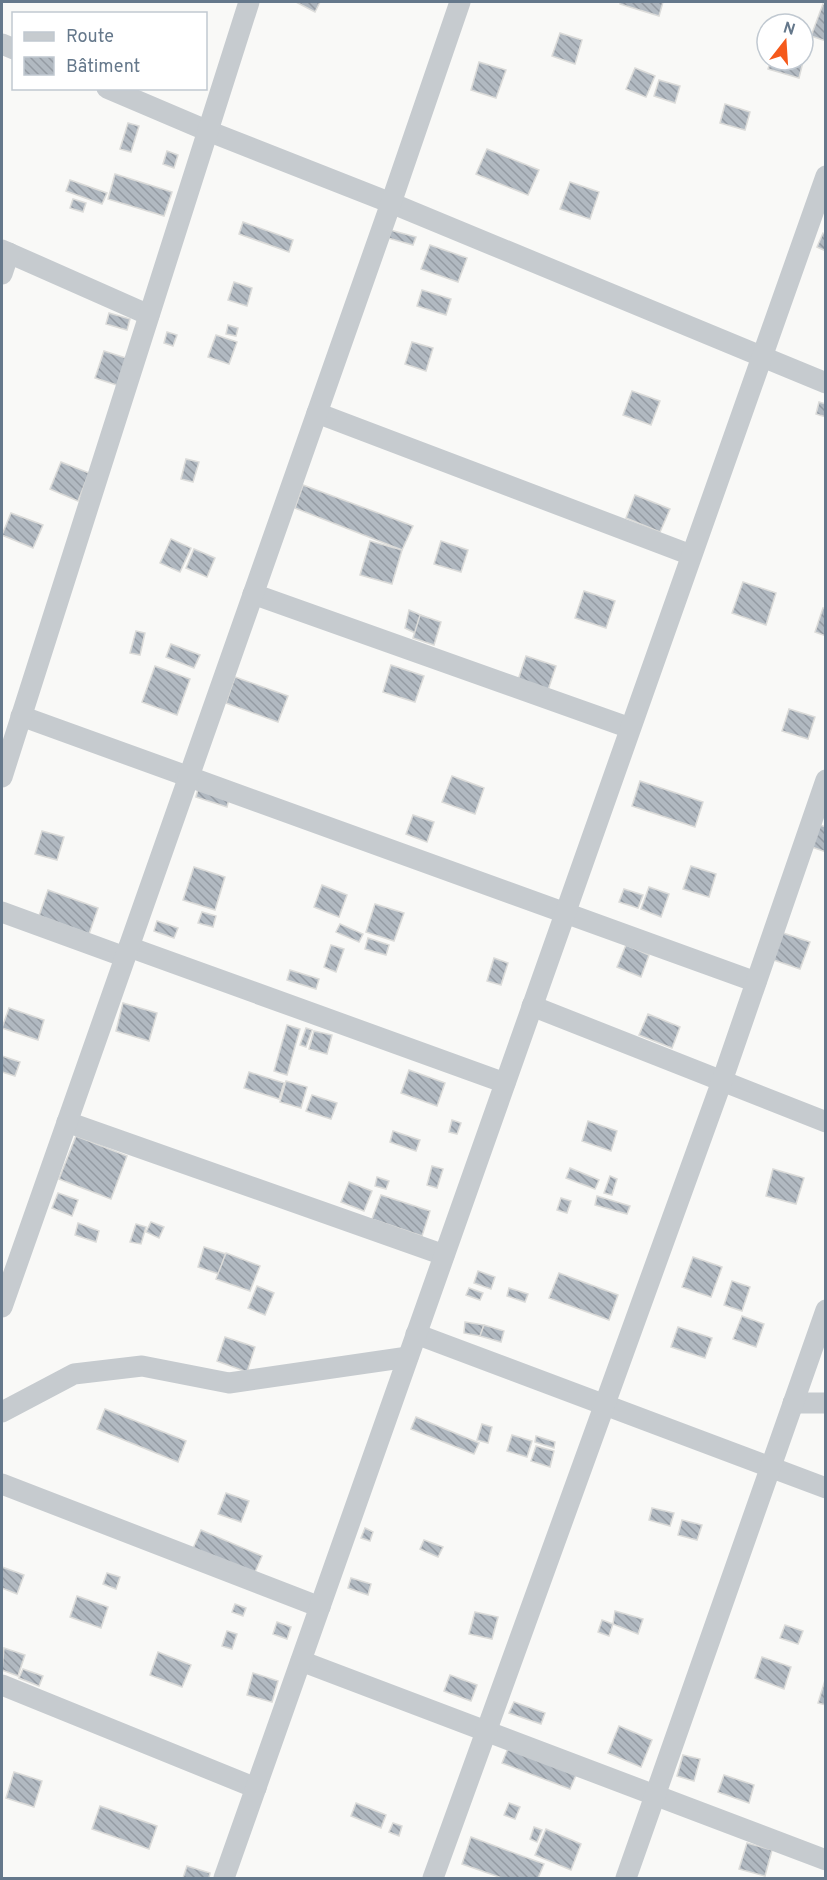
<svg xmlns="http://www.w3.org/2000/svg" width="827" height="1880" font-family="Overpass,sans-serif">
<defs>
<pattern id="building-back-hatch" width="6" height="6" patternUnits="userSpaceOnUse" patternTransform="scale(1.5)"><rect width="6" height="6" fill="#b1b9c1"/><path d="M-1 5l2 2M0 0l6 6M5-1l2 2" fill="none" stroke="#949ba3"/></pattern>
</defs>
<rect width="100%" height="100%" fill="#f9f9f7"/>
<g fill="url(#building-back-hatch)" stroke="#dbdbd9" stroke-width="1.5">
<path d="M296,2H320L315,12Z"/>
<path d="M620,2H663L659,16L620,4Z"/>
<path d="M823,4L826,5V41L811,36Z"/>
<path d="M560,33L582,40L575,64L552,56Z"/>
<path d="M803,57L804,58L799,78L768,69L771,60H803Z"/>
<path d="M479,62L506,70L496,98L471,90Z"/>
<path d="M635,68L655,76L646,97L626,89Z"/>
<path d="M659,80L680,86L675,103L654,96Z"/>
<path d="M725,104L750,112L745,130L720,123Z"/>
<path d="M128,123L139,126L131,152L120,149Z"/>
<path d="M487,149L539,170L528,195L476,174Z"/>
<path d="M167,151L178,155L174,168L163,164Z"/>
<path d="M115,174L172,192L164,216L108,199Z"/>
<path d="M70,180L107,193L102,204L66,191Z"/>
<path d="M570,182L599,192L590,219L560,209Z"/>
<path d="M73,199L86,203L83,212L70,208Z"/>
<path d="M243,222L293,240L289,252L239,234Z"/>
<path d="M390,230L416,237L413,245L388,238Z"/>
<path d="M823,233L826,235V251L817,247Z"/>
<path d="M430,245L467,258L458,282L421,269Z"/>
<path d="M234,282L252,288L247,306L228,300Z"/>
<path d="M422,290L451,299L446,315L417,306Z"/>
<path d="M109,313L130,319L127,330L106,324Z"/>
<path d="M228,325L238,328L236,336L226,334Z"/>
<path d="M167,332L177,335L173,346L164,343Z"/>
<path d="M216,335L237,342L229,364L208,357Z"/>
<path d="M412,342L433,348L426,371L405,364Z"/>
<path d="M104,351L129,359L120,386L95,378Z"/>
<path d="M632,391L660,401L651,425L623,415Z"/>
<path d="M819,402L826,404V417L816,414Z"/>
<path d="M186,459L199,462L193,482L181,479Z"/>
<path d="M61,462L89,473L78,501L50,489Z"/>
<path d="M303,485L413,526L402,550L295,508Z"/>
<path d="M635,495L670,509L660,532L626,518Z"/>
<path d="M11,513L43,525L33,548L2,535Z"/>
<path d="M171,539L191,548L180,572L160,563Z"/>
<path d="M370,541L402,550L392,584L360,575Z"/>
<path d="M441,541L468,550L461,572L434,564Z"/>
<path d="M194,549L215,558L207,577L186,568Z"/>
<path d="M743,582L776,593L766,625L732,613Z"/>
<path d="M584,591L615,601L606,628L575,618Z"/>
<path d="M823,608L826,609V636L815,632Z"/>
<path d="M409,610L430,619L423,637L405,628Z"/>
<path d="M420,615L441,622L434,645L413,638Z"/>
<path d="M136,631L145,633L140,655L130,653Z"/>
<path d="M171,644L200,655L194,668L166,657Z"/>
<path d="M526,656L556,666L547,693L517,683Z"/>
<path d="M391,665L424,676L415,702L383,692Z"/>
<path d="M155,666L190,679L177,715L142,702Z"/>
<path d="M235,677L288,696L278,722L226,703Z"/>
<path d="M789,709L815,717L808,739L782,731Z"/>
<path d="M452,776L484,788L475,814L442,802Z"/>
<path d="M200,781L231,791L227,807L196,797Z"/>
<path d="M640,781L703,802L695,827L632,806Z"/>
<path d="M413,815L434,822L427,842L406,834Z"/>
<path d="M817,824L826,827V852L809,846Z"/>
<path d="M42,831L64,837L57,860L35,854Z"/>
<path d="M691,866L716,874L709,897L683,889Z"/>
<path d="M194,867L225,877L215,910L183,900Z"/>
<path d="M322,885L347,895L339,917L314,907Z"/>
<path d="M649,887L669,894L661,917L641,909Z"/>
<path d="M624,889L643,895L638,908L619,902Z"/>
<path d="M48,890L98,908L89,934L39,916Z"/>
<path d="M375,904L404,913L394,941L366,932Z"/>
<path d="M202,912L216,916L213,927L198,923Z"/>
<path d="M157,921L178,928L174,938L154,931Z"/>
<path d="M340,924L363,934L359,942L336,932Z"/>
<path d="M777,931L810,942L800,969L768,958Z"/>
<path d="M368,938L389,945L386,955L365,949Z"/>
<path d="M331,945L344,949L336,972L324,967Z"/>
<path d="M626,945L649,955L641,977L617,967Z"/>
<path d="M494,958L508,963L501,985L487,981Z"/>
<path d="M290,970L319,979L316,989L287,980Z"/>
<path d="M123,1003L157,1013L149,1041L116,1031Z"/>
<path d="M9,1008L44,1020L38,1040L2,1028Z"/>
<path d="M648,1014L680,1027L672,1048L639,1035Z"/>
<path d="M287,1025L300,1029L287,1075L274,1071Z"/>
<path d="M306,1028L312,1030L306,1047L300,1045Z"/>
<path d="M314,1031L332,1035L327,1054L309,1049Z"/>
<path d="M2,1056L20,1062L15,1076L2,1072Z"/>
<path d="M409,1070L445,1083L437,1106L401,1093Z"/>
<path d="M249,1072L284,1083L279,1099L244,1088Z"/>
<path d="M286,1081L307,1087L301,1108L280,1102Z"/>
<path d="M312,1095L337,1103L331,1119L306,1111Z"/>
<path d="M452,1120L461,1123L457,1134L449,1132Z"/>
<path d="M588,1121L617,1131L611,1151L582,1141Z"/>
<path d="M393,1131L420,1140L416,1151L390,1142Z"/>
<path d="M76,1136L127,1156L111,1199L59,1179Z"/>
<path d="M432,1166L443,1169L437,1188L427,1185Z"/>
<path d="M570,1168L599,1180L595,1189L566,1178Z"/>
<path d="M773,1169L804,1178L796,1204L766,1196Z"/>
<path d="M610,1176L617,1179L612,1195L604,1193Z"/>
<path d="M377,1177L389,1181L386,1189L375,1186Z"/>
<path d="M349,1182L372,1191L364,1211L341,1202Z"/>
<path d="M58,1193L78,1200L72,1216L52,1208Z"/>
<path d="M381,1195L430,1211L422,1236L372,1219Z"/>
<path d="M597,1196L630,1206L627,1214L595,1205Z"/>
<path d="M561,1198L571,1201L567,1213L557,1210Z"/>
<path d="M151,1222L164,1227L159,1238L146,1232Z"/>
<path d="M78,1223L99,1231L96,1242L75,1235Z"/>
<path d="M136,1224L146,1227L141,1244L130,1242Z"/>
<path d="M204,1247L226,1254L219,1274L198,1267Z"/>
<path d="M226,1253L260,1266L250,1291L216,1279Z"/>
<path d="M693,1257L722,1267L711,1297L682,1287Z"/>
<path d="M478,1271L495,1277L491,1289L474,1283Z"/>
<path d="M559,1273L618,1295L609,1320L549,1298Z"/>
<path d="M732,1281L750,1287L742,1311L724,1305Z"/>
<path d="M257,1286L274,1293L265,1315L248,1308Z"/>
<path d="M469,1288L483,1293L480,1300L466,1295Z"/>
<path d="M509,1288L528,1294L525,1302L507,1296Z"/>
<path d="M742,1316L764,1324L756,1347L733,1339Z"/>
<path d="M465,1322L484,1325L480,1336L464,1333Z"/>
<path d="M484,1325L504,1331L501,1342L480,1336Z"/>
<path d="M678,1327L712,1338L705,1358L671,1347Z"/>
<path d="M225,1337L255,1347L247,1372L217,1361Z"/>
<path d="M105,1409L186,1441L178,1462L97,1429Z"/>
<path d="M416,1417L479,1443L474,1454L411,1429Z"/>
<path d="M482,1424L492,1427L488,1443L477,1440Z"/>
<path d="M512,1435L532,1441L527,1457L507,1451Z"/>
<path d="M536,1436L555,1442L554,1448L535,1442Z"/>
<path d="M536,1446L554,1451L550,1467L531,1461Z"/>
<path d="M226,1493L249,1501L241,1522L218,1514Z"/>
<path d="M652,1508L674,1513L670,1526L649,1520Z"/>
<path d="M682,1520L702,1525L697,1540L678,1535Z"/>
<path d="M365,1528L373,1532L370,1541L361,1538Z"/>
<path d="M201,1530L262,1556L252,1579L191,1553Z"/>
<path d="M424,1540L443,1547L438,1557L420,1549Z"/>
<path d="M2,1567L24,1575L17,1594L2,1588Z"/>
<path d="M107,1573L120,1577L116,1589L103,1584Z"/>
<path d="M351,1578L371,1584L368,1595L348,1588Z"/>
<path d="M77,1596L108,1607L101,1628L70,1617Z"/>
<path d="M235,1604L246,1608L243,1616L232,1612Z"/>
<path d="M615,1611L643,1619L638,1634L613,1624Z"/>
<path d="M475,1612L498,1617L492,1639L469,1634Z"/>
<path d="M602,1620L613,1624L609,1636L598,1632Z"/>
<path d="M277,1622L291,1627L287,1639L273,1634Z"/>
<path d="M785,1625L803,1631L798,1644L780,1638Z"/>
<path d="M227,1631L237,1634L232,1649L222,1646Z"/>
<path d="M4,1648L25,1655L18,1676L2,1670Z"/>
<path d="M158,1652L191,1665L182,1687L150,1675Z"/>
<path d="M762,1657L791,1667L784,1689L755,1678Z"/>
<path d="M23,1669L43,1676L39,1686L19,1678Z"/>
<path d="M253,1673L278,1681L272,1702L247,1695Z"/>
<path d="M450,1675L477,1685L471,1701L444,1691Z"/>
<path d="M826,1677V1705L818,1703Z"/>
<path d="M514,1702L545,1713L541,1724L509,1713Z"/>
<path d="M619,1726L652,1740L641,1767L608,1753Z"/>
<path d="M509,1746L577,1773L570,1789L502,1763Z"/>
<path d="M683,1755L700,1759L694,1781L677,1776Z"/>
<path d="M14,1772L42,1781L34,1807L6,1798Z"/>
<path d="M724,1775L754,1785L749,1803L718,1792Z"/>
<path d="M356,1803L386,1815L381,1828L351,1816Z"/>
<path d="M509,1803L520,1807L515,1819L504,1815Z"/>
<path d="M100,1806L157,1826L149,1849L92,1829Z"/>
<path d="M393,1823L402,1826L399,1836L389,1832Z"/>
<path d="M534,1827L542,1830L537,1842L530,1839Z"/>
<path d="M546,1829L581,1844L571,1870L535,1855Z"/>
<path d="M471,1837L544,1864L538,1878H502L462,1864Z"/>
<path d="M747,1843L772,1850L765,1876L739,1869Z"/>
<path d="M187,1866L210,1873L209,1878H183Z"/>
</g>
<g fill="none" stroke-linecap="round" stroke-linejoin="round">
<g stroke="#c6cbcf" stroke-width="21">
<path d="M2,44L14,49"/>
<path d="M107,88L208,131L391,203L826,383"/>
<path d="M2,250L149,315"/>
<path d="M2,274L9,253"/>
<path d="M317,413L691,555"/>
<path d="M253,594L630,728"/>
<path d="M21,716L756,982"/>
<path d="M2,777L249,2"/>
<path d="M2,912L125,957"/>
<path d="M129,947L505,1083"/>
<path d="M532,1006L826,1122"/>
<path d="M67,1122L444,1255"/>
<path d="M2,1307L391,203L460,2"/>
<path d="M416,1334L826,1488"/>
<path d="M793,1403H826"/>
<path d="M2,1412L74,1374L142,1366L229,1383L408,1357"/>
<path d="M2,1484L320,1607"/>
<path d="M301,1661L826,1860"/>
<path d="M2,1685L256,1788"/>
<path d="M224,1878L826,176"/>
<path d="M433,1878L722,1081L826,780"/>
<path d="M626,1878L826,1310"/>
</g>
</g>
<rect width="827" height="1880" fill="none" stroke="#65788b" stroke-width="6"/>
<rect x="12" y="12" width="195" height="78" fill="#ffffff" stroke="#c1c9d1" stroke-width="1.5"/>
<rect x="24" y="32" width="30" height="9" fill="#c6cbcf" stroke="#c1c9d1" stroke-width="1.5"/>
<text x="66" y="42" font-size="18" fill="#65788b">Route</text>
<rect x="24" y="57" width="30" height="18" fill="url(#building-back-hatch)" stroke="#c1c9d1" stroke-width="1.5"/>
<text x="66" y="72" font-size="18" fill="#65788b">Bâtiment</text>
<g transform="translate(785 42) rotate(17)"><circle r="28" fill="#ffffff" stroke="#c1c9d1" stroke-width="1.5"/>
<path d="M0-4.5L10 22L0 15L-10 22Z" fill="#f5591b"/>
<text y="-9" font-size="16" font-weight="bold" text-anchor="middle" fill="#65788b">N</text>
</g>
</svg>
